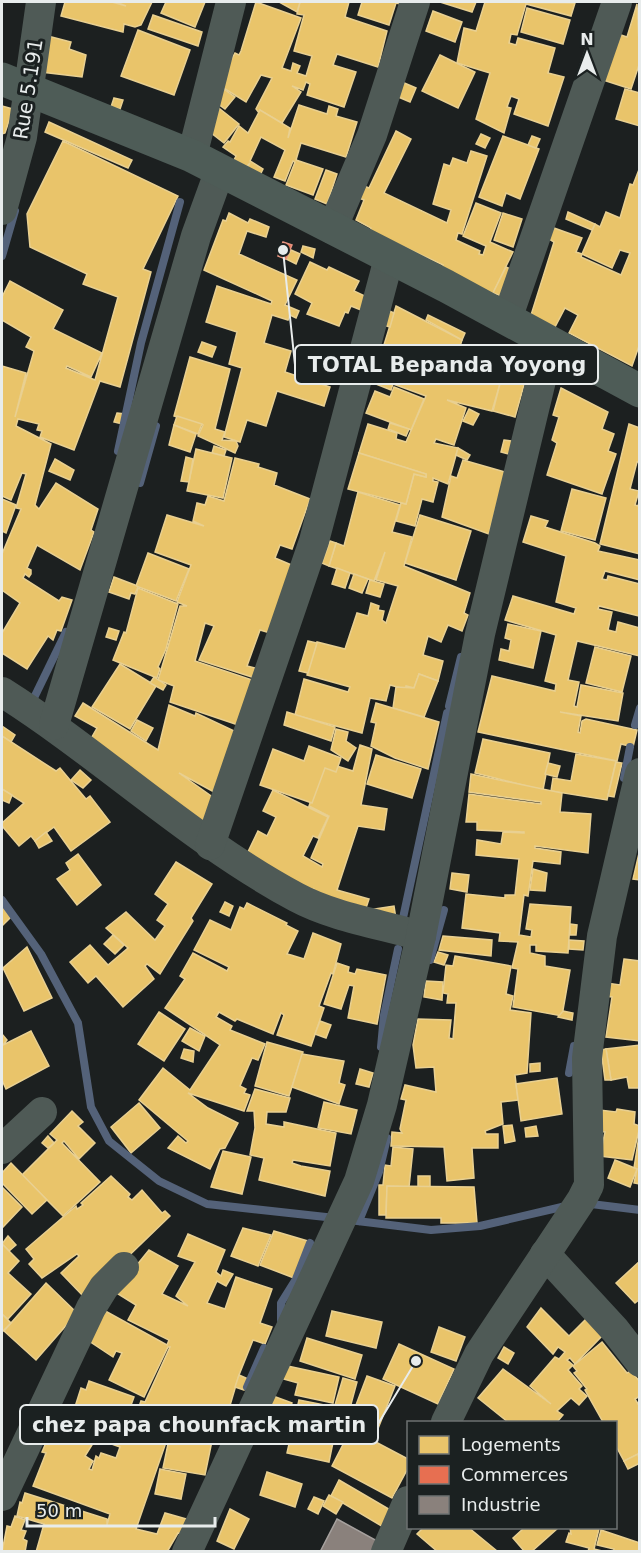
<svg xmlns="http://www.w3.org/2000/svg" width="641" height="1553" font-family="'DejaVu Sans',sans-serif">
<rect width="100%" height="100%" fill="#1c2020"/>
<g fill="#e9c46a" stroke="#e9d091" stroke-width="1.5" fill-rule="evenodd">
<path d="M65,2H112L126,6L116,2H152L141,25L135,27L124,24L123,32L61,16Z"/>
<path d="M166,2H205L195,27L161,13Z"/>
<path d="M256,2L301,18L282,68L291,71L293,63L300,66L297,73L306,76L312,56L294,51L304,15L297,14L300,2H349L345,17L387,31L378,67L337,54L333,65L356,72L344,107L307,95L310,84L306,82L303,90L292,86L301,92L282,123L260,110L259,113L256,109L272,78L261,75L246,102L217,84L235,53L239,55L241,51Z"/>
<path d="M279,2H300L297,12Z"/>
<path d="M362,2H401L400,4L396,3L389,25L358,15Z"/>
<path d="M440,2H476L472,12Z"/>
<path d="M485,2L575,3L571,16L526,4L517,35L511,34L509,43L516,45L518,38L555,48L548,73L564,77L548,126L514,114L519,99L511,96L507,107L511,108L504,133L476,119L490,73L457,63L464,28L476,31Z"/>
<path d="M637,4L640,62L631,89L600,79L615,33L627,37Z"/>
<path d="M527,8L570,20L563,44L521,32Z"/>
<path d="M433,11L462,22L455,42L426,31Z"/>
<path d="M153,15L202,32L198,46L148,29Z"/>
<path d="M138,30L190,50L174,95L121,76Z"/>
<path d="M44,35L71,42L69,49L86,55L82,77L41,72Z"/>
<path d="M440,55L475,72L458,108L422,91Z"/>
<path d="M402,82L416,88L410,102L396,96Z"/>
<path d="M218,85L235,97L225,109L211,99Z"/>
<path d="M625,89L640,93V126L616,119Z"/>
<path d="M114,98L123,100L120,109L111,107Z"/>
<path d="M215,105L239,124L224,143L206,129Z"/>
<path d="M299,105L327,114L329,106L338,109L336,116L357,122L346,157L301,143L296,160L323,169L313,195L286,185L295,162L293,161L285,181L274,177L285,150L261,137L250,161L263,169L259,177L247,168L250,163L246,167L234,160L236,156L223,147L228,141L230,142L239,126L248,133L260,110L290,128L288,138Z"/>
<path d="M2,106L13,109L5,133L2,134Z"/>
<path d="M49,122L132,160L128,168L45,132Z"/>
<path d="M396,131L411,139L384,193L447,223L451,210L433,204L444,164L450,166L453,158L467,163L471,151L487,156L462,234L458,233L456,240L480,251L479,254L483,255L486,246L463,236L476,203L501,213L490,242L513,252L492,295L441,270L443,265L370,231L371,228L356,220L364,200L354,196L359,184L369,188Z"/>
<path d="M481,134L490,138L485,148L476,144Z"/>
<path d="M503,136L539,149L520,199L506,193L502,206L479,197Z"/>
<path d="M532,136L540,139L536,148L528,145Z"/>
<path d="M63,141L178,196L143,269L151,272L120,387L100,381L74,450L40,437L42,431L37,430L39,424L18,419L16,426L51,444L35,505L39,509L56,483L98,509L91,530L94,532L80,570L37,545L27,568L31,570V574L29,577L25,574L23,578L59,601L62,597L72,600L61,631L57,630L53,640L48,636L27,669L2,653V633L20,603L2,590V554L21,509L16,508L26,474L22,473L11,500L2,496V366L26,373L15,417L34,351L26,347L31,337L2,320V297L10,281L63,310L53,329L102,353L91,377L67,366L66,368L95,380L118,297L83,284L87,274L30,247L27,214Z"/>
<path d="M640,167V343L632,366L569,333L578,315L565,308L555,327L531,315L554,242L549,239L554,228L582,238L576,252L582,254L595,224L600,227L606,212L620,218L630,184L633,185ZM620,250L630,253L621,275L581,257L582,254L612,268Z"/>
<path d="M326,170L337,174L327,204L315,199Z"/>
<path d="M568,212L595,224L592,230L566,219Z"/>
<path d="M229,213L248,223L250,219L269,227L266,237L247,231L239,254L297,280L285,305L299,311L296,318L290,315L288,320L272,315L264,343L291,351L285,372L330,387L324,406L277,391L266,426L247,420L240,442L224,437L242,368L229,364L237,332L206,322L217,286L271,304L272,301L204,270L223,220L226,221Z"/>
<path d="M503,213L522,219L513,247L494,240Z"/>
<path d="M303,246L315,249L313,258L301,252Z"/>
<path d="M291,250L300,254L296,264L286,259Z"/>
<path d="M310,262L327,270L329,267L359,281L354,291L367,297L361,310L351,306L348,313L345,312L339,326L307,314L312,303L295,294Z"/>
<path d="M506,267L515,271L502,296L493,293Z"/>
<path d="M396,306L462,340L456,360L487,368L486,373L502,377L492,411L447,400L466,408L454,445L436,439L434,443L458,448L448,484L433,478V481L438,482L433,502L422,499L415,526L396,521L401,503L406,504L414,474L426,477V474L359,453L368,424L397,433L396,439L406,442L426,396L374,377Z"/>
<path d="M387,310L394,313L390,327L383,325Z"/>
<path d="M428,315L465,333L462,340L426,320Z"/>
<path d="M202,342L216,347L212,357L198,352Z"/>
<path d="M492,346L530,364L515,417L493,411L503,372L485,361Z"/>
<path d="M190,357L230,369L215,429L225,432L222,440L236,441L238,446L235,453L198,436L203,425L174,416Z"/>
<path d="M378,378L393,384L391,390L376,384Z"/>
<path d="M394,387L424,399L411,430L366,413L375,391L390,397Z"/>
<path d="M561,388L608,412L602,429L614,434L608,451L616,454L602,494L547,475L557,443L552,440L559,417L553,415Z"/>
<path d="M469,409L479,414L473,425L463,421Z"/>
<path d="M117,413L125,414L123,424L114,422Z"/>
<path d="M177,416L202,424L198,434L174,425Z"/>
<path d="M390,423L409,429L406,436L388,429Z"/>
<path d="M629,424L640,428V462H637L630,489L639,491L635,505L638,506L640,499V554L600,544Z"/>
<path d="M174,425L196,434L190,452L169,445Z"/>
<path d="M504,440L519,442L508,454L501,452Z"/>
<path d="M214,446L226,450L224,456L212,453Z"/>
<path d="M458,448L470,455L467,460L456,455Z"/>
<path d="M196,449L232,458L223,498L187,491Z"/>
<path d="M359,453L426,474V477L414,474L406,504L348,489Z"/>
<path d="M186,457L193,459L189,482L181,481Z"/>
<path d="M235,458L259,464L258,467L277,473L274,485L310,499L292,549L280,545L275,558L294,566L277,635L260,630L247,666L259,669L255,678L199,660L214,626L205,623L195,661L261,683L250,729L170,702L174,686L158,680L180,606H187L177,602L191,565L155,552L167,515L204,526L193,521L197,503L205,505L208,496L224,501Z"/>
<path d="M55,459L74,470L70,480L49,471Z"/>
<path d="M463,460L505,472L489,534L442,517L451,476L457,478Z"/>
<path d="M572,489L606,498L595,540L561,531Z"/>
<path d="M358,492L400,505L392,532L412,537L404,566L470,593L464,613L468,615L462,631L448,625L441,642L428,636L423,655L443,661L438,681L419,674L414,688L406,686L405,689L390,685L386,701L370,698L362,733L295,715L304,679L348,692L350,687L307,675L317,642L345,649L357,613L368,616L371,603L379,606L378,610L384,611L382,620L386,623L398,586L376,580L385,552L374,581L329,566L336,543L344,546Z"/>
<path d="M2,499L16,505L6,533L2,531Z"/>
<path d="M420,515L471,531L456,580L405,563Z"/>
<path d="M531,516L548,521L545,527L595,543L600,546L598,551L640,560V580L605,571L602,579L607,580L608,576L640,584L639,616L599,606L598,609L612,612L608,630L616,632L618,622L640,628V656L577,641L568,680L579,682L574,706L577,707L581,685L623,693L618,721L560,712L581,716L578,732L580,733L582,721L586,719L637,730L633,747L621,744L617,761L478,732L492,676L555,691L556,684L545,681L556,635L505,620L513,596L574,614L576,608L556,602L566,556L523,542Z"/>
<path d="M330,541L336,543L329,566L322,563Z"/>
<path d="M148,553L189,569L176,601L136,586Z"/>
<path d="M337,568L350,573L345,588L332,584Z"/>
<path d="M354,574L368,579L362,593L349,588Z"/>
<path d="M114,577L135,585L138,587L135,594L131,593L129,599L109,592Z"/>
<path d="M370,580L384,584L380,597L366,593Z"/>
<path d="M138,588L178,604L166,649L158,667L160,669L157,678L113,660L124,632L126,633Z"/>
<path d="M508,624L541,631L533,668L499,660L501,649L509,651L511,640L505,638Z"/>
<path d="M109,628L119,631L116,640L106,637Z"/>
<path d="M308,641L317,643L308,673L299,671Z"/>
<path d="M595,647L631,656L622,692L586,683Z"/>
<path d="M120,664L156,686L130,729L92,707Z"/>
<path d="M419,674L438,681L424,717L393,708L396,687L414,688Z"/>
<path d="M154,677L166,685L163,690L150,683Z"/>
<path d="M83,703L158,750L169,705L195,716L196,713L245,736L214,792L179,773L221,803L207,836L89,742L97,728L75,716Z"/>
<path d="M376,703L439,722L428,769L395,758L371,746L376,723L371,722Z"/>
<path d="M287,712L335,727L331,741L284,725Z"/>
<path d="M137,720L153,728L146,741L131,731Z"/>
<path d="M2,726L15,735L11,742L2,736Z"/>
<path d="M336,729L348,732L346,741L356,748L348,761L331,750Z"/>
<path d="M2,736L56,771L60,768L86,799L90,796L110,822L71,851L54,827L35,841L31,836L19,846L2,826V823L24,803L2,789Z"/>
<path d="M483,739L550,753L543,790L475,773Z"/>
<path d="M360,745L372,749L361,805L387,809L384,830L358,826L337,890L369,899L364,914L310,899L314,888L309,900L245,858L258,831L267,836L276,817L263,811L273,790L328,817L318,838L313,836L303,856L322,867L323,864L311,858L329,816L309,806L324,762L353,771Z"/>
<path d="M309,746L341,758L336,772L325,768L312,803L260,785L273,749L304,761Z"/>
<path d="M576,754L616,761L607,800L551,791L553,778L571,781Z"/>
<path d="M376,755L421,769L412,798L367,784Z"/>
<path d="M616,762L622,763L614,797L608,796Z"/>
<path d="M548,763L560,766L557,777L545,774Z"/>
<path d="M80,770L91,780L83,788L71,780Z"/>
<path d="M471,774L562,793L560,812L591,814L588,853L535,846V848L561,852L560,864L533,861L528,896L524,895L519,935L531,937L532,930L526,929L530,904L571,907L568,953L536,951V945H530V953L545,956V966L570,970L562,1016L513,1007L518,969L512,968L518,942L499,941L500,933L462,928L466,894L505,898V895H515L519,859L476,855L477,840L501,844L503,832L524,833V832L477,830V822H466L469,794L541,804V802L469,792Z"/>
<path d="M2,789L12,795L9,803L2,800Z"/>
<path d="M46,832L52,841L39,848L35,841Z"/>
<path d="M640,849V880L633,879Z"/>
<path d="M78,854L101,885L77,905L57,879L70,870L66,863Z"/>
<path d="M176,862L212,884L191,918L193,921L160,974L147,964L145,966L154,979L123,1007L96,976L88,983L70,962L90,945L108,965L128,948L106,928L126,912L155,940L165,926L157,920L168,904L155,894Z"/>
<path d="M533,869L547,873L545,891L530,890Z"/>
<path d="M452,873L469,875L467,892L450,889Z"/>
<path d="M225,902L233,906L229,916L220,912Z"/>
<path d="M247,903L287,923L286,925L298,931L287,954L291,955L304,959L313,933L341,944L333,974L331,973L319,1006L324,1008L311,1046L277,1035L284,1015L281,1013L273,1034L237,1019L235,1021L219,1012L216,1017L232,1026L230,1030L265,1044L258,1060L252,1058L240,1086L246,1089L244,1093L250,1095L244,1111L188,1093L208,1108L238,1123L225,1148L220,1149L210,1169L168,1148L178,1136L186,1143L188,1141L139,1100L163,1068L190,1090L220,1045L165,1008L185,979L180,976L193,953L227,971L229,967L194,950L210,920L231,930L240,907L244,909Z"/>
<path d="M2,906L11,917L2,926Z"/>
<path d="M394,906L396,919L368,910Z"/>
<path d="M570,924L577,925L576,935H570Z"/>
<path d="M113,935L124,945L115,954L104,944Z"/>
<path d="M443,936L492,940L491,956L439,950Z"/>
<path d="M569,940L584,941L583,950L569,949Z"/>
<path d="M27,947L52,998L24,1011L3,968Z"/>
<path d="M438,952L448,955L444,965L434,962Z"/>
<path d="M455,956L511,966L506,994L513,996L510,1010L531,1013L527,1073L515,1075L518,1100L501,1102L503,1124L485,1131L486,1134H498V1148H472L474,1178L447,1181L444,1147L391,1146L392,1132L402,1133L400,1129L406,1100L401,1099L405,1085L436,1092L434,1067L416,1068L413,1045L418,1019L451,1020L449,1038L453,1039L456,1003H447L448,994L443,993L446,965L453,966Z"/>
<path d="M624,959L640,961V1041L606,1037L612,997L605,996L607,983L620,985Z"/>
<path d="M337,963L349,967L348,972L355,974L357,969L386,975L377,1024L348,1018L354,986L349,985L341,1009L324,1004Z"/>
<path d="M426,981L443,982L442,1000L424,997Z"/>
<path d="M563,1011L573,1013L572,1020L558,1017Z"/>
<path d="M159,1012L185,1029L164,1061L138,1044Z"/>
<path d="M320,1021L331,1025L326,1038L315,1034Z"/>
<path d="M190,1028L205,1036L199,1051L182,1041Z"/>
<path d="M31,1031L49,1066L6,1089L2,1080V1034L7,1040L3,1045Z"/>
<path d="M267,1042L303,1052L289,1096L255,1086Z"/>
<path d="M640,1045V1088H629L627,1077L611,1080L606,1049Z"/>
<path d="M184,1049L194,1051L193,1062L181,1058Z"/>
<path d="M606,1049L611,1080H605L601,1050Z"/>
<path d="M302,1054L344,1061L339,1083L345,1085L339,1104L292,1087Z"/>
<path d="M540,1063V1071L530,1072V1064Z"/>
<path d="M360,1069L373,1073L369,1087L356,1084Z"/>
<path d="M557,1078L562,1114L521,1121L516,1084Z"/>
<path d="M255,1089L290,1098L286,1112H267L266,1124L284,1127V1122L336,1133L330,1166L293,1160L292,1163L301,1166L330,1171L325,1196L259,1180L264,1158L250,1155L255,1128L254,1111H247Z"/>
<path d="M324,1102L357,1110L351,1134L318,1128Z"/>
<path d="M139,1103L160,1128L131,1153L111,1127Z"/>
<path d="M617,1109L635,1112L634,1124L640,1126L632,1160L600,1156L605,1132L597,1131L600,1110L616,1112Z"/>
<path d="M72,1111L83,1122L78,1126L95,1143L79,1159L64,1141L62,1143L100,1182L63,1216L22,1175L57,1140L50,1134Z"/>
<path d="M512,1125L515,1141L505,1143L503,1126Z"/>
<path d="M536,1126L538,1136L526,1137L525,1128Z"/>
<path d="M48,1136L54,1143L48,1148L42,1143Z"/>
<path d="M639,1136H640V1184L634,1183L637,1169L634,1168Z"/>
<path d="M393,1147L413,1149L409,1187L387,1186L386,1215H379V1185H383L385,1165L391,1166Z"/>
<path d="M223,1151L251,1157L242,1194L211,1187Z"/>
<path d="M615,1160L637,1169L630,1187L608,1178Z"/>
<path d="M11,1163L47,1200L32,1214L2,1183V1173Z"/>
<path d="M111,1176L130,1194L128,1197L132,1200L142,1190L162,1213L165,1211L170,1216L85,1298L61,1273L79,1256L77,1254L42,1278L29,1264L34,1259L26,1249L76,1206L77,1209L83,1205L81,1203Z"/>
<rect x="418" y="1176" width="12" height="11"/>
<path d="M387,1186L474,1187L477,1223H441V1218H386Z"/>
<path d="M2,1187L22,1207L2,1228Z"/>
<path d="M243,1228L271,1235L258,1266L231,1256Z"/>
<path d="M274,1231L308,1241L294,1278L260,1265Z"/>
<path d="M188,1234L225,1250L216,1272L221,1276L223,1270L233,1274L226,1286L217,1281L207,1303L225,1309L236,1277L272,1289L260,1323L272,1327L265,1344L253,1340L239,1375L223,1429L226,1430L227,1439L213,1436L205,1475L163,1468L172,1425L136,1529L157,1534L165,1513L190,1520L185,1535L178,1533L167,1552H36L44,1524L17,1516L20,1502L22,1503L25,1493L107,1519V1525L110,1514L33,1486L46,1453L42,1452L51,1431L92,1445L85,1456L93,1461L89,1469L92,1470L96,1456L99,1458L101,1453L116,1458L120,1447L56,1424L64,1406L74,1410L81,1388L86,1390L89,1381L134,1397L123,1427L131,1429L141,1401L145,1402L170,1347H168L144,1397L109,1380L122,1353L116,1351L113,1357L83,1337L100,1308L167,1345L169,1340L128,1320L136,1305L115,1292L149,1250L178,1266L162,1294L188,1306L176,1296L195,1262L178,1256Z"/>
<path d="M8,1236L16,1245L9,1251L2,1244Z"/>
<path d="M2,1244L19,1261L8,1273L31,1294L8,1319L2,1314Z"/>
<path d="M640,1261V1299L635,1303L616,1283Z"/>
<path d="M46,1283L77,1313L36,1360L4,1331Z"/>
<path d="M541,1308L569,1336L586,1319L603,1335L575,1364L570,1358L567,1360L573,1365L568,1370L582,1386L579,1389L587,1396L579,1405L571,1398L557,1411L563,1415L557,1422H508L478,1398L503,1369L551,1404L530,1386L555,1357L559,1359L565,1352L558,1347L553,1354L527,1327Z"/>
<path d="M332,1311L382,1322L376,1348L326,1336Z"/>
<path d="M2,1314L11,1323L2,1332Z"/>
<path d="M439,1327L465,1337L456,1361L431,1352Z"/>
<path d="M307,1338L362,1355L355,1379L300,1361Z"/>
<path d="M602,1342L627,1373L631,1371L640,1382V1396L635,1399L640,1407V1453L624,1461L616,1446V1422H603L585,1390L587,1389L574,1373L577,1371L573,1366Z"/>
<path d="M399,1344L454,1369L438,1404L383,1379Z"/>
<path d="M504,1347L514,1353L508,1364L498,1358Z"/>
<path d="M283,1365L339,1377L333,1403L295,1395L298,1383L280,1378Z"/>
<path d="M239,1375L248,1379L244,1390L235,1387Z"/>
<path d="M367,1376L395,1386L375,1436L348,1426Z"/>
<path d="M343,1378L357,1382L350,1408L335,1405Z"/>
<path d="M273,1396L292,1403L281,1432L262,1425Z"/>
<path d="M299,1400L340,1408L329,1462L287,1453Z"/>
<path d="M351,1429L408,1459V1468L392,1498L332,1466Z"/>
<path d="M638,1454L640,1463L628,1469L624,1461Z"/>
<path d="M160,1469L186,1474L181,1499L155,1494Z"/>
<path d="M267,1472L302,1484L295,1507L260,1495Z"/>
<path d="M339,1480L399,1515L390,1531L331,1496Z"/>
<path d="M329,1495L343,1502L336,1514L323,1506Z"/>
<path d="M314,1497L324,1501L318,1514L308,1509Z"/>
<path d="M230,1509L249,1519L234,1549L217,1541Z"/>
<path d="M15,1516L25,1520L21,1530L26,1531L23,1539L27,1541L25,1552H2L7,1526L11,1527Z"/>
<path d="M423,1528H469L497,1551L438,1552L417,1534Z"/>
<path d="M524,1528H558L531,1552H525L513,1538Z"/>
<path d="M570,1528L599,1529L594,1549L606,1552H588L589,1548L566,1542L569,1533L571,1534Z"/>
<path d="M601,1530L640,1543V1552H613L614,1549L597,1545Z"/>
</g>
<path fill="#e76f51" stroke="#e79480" stroke-width="1.5" d="M283,242L292,245L286,259L278,256Z"/>
<path fill="#8a817c" stroke="#a6a19e" stroke-width="1.5" d="M337,1519L379,1542L373,1552H320Z"/>
<g fill="none" stroke-linecap="round" stroke-linejoin="round">
<g stroke="#546279" stroke-width="8">
<path d="M2,256L15,211"/>
<path d="M118,451L141,343L180,202"/>
<path d="M140,483L156,426"/>
<path d="M31,704L66,632"/>
<path d="M449,706L461,657"/>
<path d="M635,725L640,708"/>
<path d="M624,778L630,747"/>
<path d="M2,900L41,954L78,1023L91,1107L109,1141L159,1181L207,1204L335,1218"/>
<path d="M403,918L447,713"/>
<path d="M430,960L444,910"/>
<path d="M381,1047L384,1015L398,949"/>
<path d="M569,1073L574,1046"/>
<path d="M591,1204L640,1210"/>
<path d="M349,1220L431,1230L480,1226L566,1206"/>
<path d="M359,1221L379,1172L387,1138"/>
<path d="M281,1320V1303L296,1279L310,1243"/>
<path d="M247,1387L264,1348"/>
</g>
<g stroke="#4f5a56" stroke-width="30">
<path d="M192,156L231,2"/>
<path d="M2,210L22,137L41,2"/>
<path d="M332,229L372,135L415,2"/>
<path d="M507,319L617,2"/>
<path d="M2,692C103,756 190,840 296,897C333,917 380,924 421,936"/>
<path d="M54,725L196,236L220,170"/>
<path d="M210,845L314,541L389,258"/>
<path d="M2,1149L42,1112"/>
<path d="M545,1254L615,1330L640,1362"/>
<path d="M446,1422L479,1354L582,1199L589,1185L587,1058L602,936L640,773"/>
<path d="M2,1496L91,1308L104,1287L124,1267"/>
<path d="M187,1552L359,1181L382,1105L421,936L480,634L550,343"/>
<path d="M386,1552L408,1501"/>
</g>
<path stroke="#4e5c57" stroke-width="33" d="M2,79L192,156L446,286L640,391"/>
</g>
<g text-anchor="middle" dominant-baseline="central" stroke-width="6" stroke-linejoin="round" paint-order="stroke">
<g font-size="20" fill="#e8ecec" stroke="#1b2121">
<text transform="translate(28 89) rotate(-81)">Rue 5.191</text>
</g>
</g>
<path fill="none" stroke="#e8ecec" stroke-width="2" d="M283 250L295 365M416 1361L378 1424"/>
<g fill="#e8ecec" stroke="#1b2121" stroke-width="2">
<circle cx="283" cy="250" r="6"/>
<circle cx="416" cy="1361" r="6"/>
</g>
<g fill="#1b2121" stroke="#e8ecec" stroke-width="2">
<rect x="295" y="345" width="303" height="39" rx="6"/>
<rect x="20" y="1405" width="358" height="39" rx="6"/>
</g>
<g font-size="21" text-anchor="middle" font-weight="bold" fill="#e8ecec">
<text x="447" y="372">TOTAL Bepanda Yoyong</text>
<text x="199" y="1432">chez papa chounfack martin</text>
</g>
<rect width="641" height="1553" fill="none" stroke="#e8ecec" stroke-width="6"/>
<rect x="407" y="1421" width="210" height="108" fill="#1b2121" stroke="#6d7272" stroke-width="1.5"/>
<rect x="419" y="1436" width="30" height="18" fill="#e9c46a" stroke="#6d7272" stroke-width="1.5"/>
<text x="461" y="1451" font-size="18" fill="#e8ecec">Logements</text>
<rect x="419" y="1466" width="30" height="18" fill="#e76f51" stroke="#6d7272" stroke-width="1.5"/>
<text x="461" y="1481" font-size="18" fill="#e8ecec">Commerces</text>
<rect x="419" y="1496" width="30" height="18" fill="#8a817c" stroke="#6d7272" stroke-width="1.5"/>
<text x="461" y="1511" font-size="18" fill="#e8ecec">Industrie</text>
<g transform="translate(587 54)" stroke="#1b2121" stroke-width="4.5" paint-order="stroke">
<path d="M0-4.5L10 22L0 15L-10 22Z" fill="#e8ecec"/>
<text y="-9" font-size="16" font-weight="bold" text-anchor="middle" fill="#e8ecec">N</text>
</g>
<path d="M27 1517v9h188v-9" fill="none" stroke="#e8ecec" stroke-width="3"/>
<text x="36" y="1517" font-size="18" fill="#e8ecec" stroke="#1b2121" stroke-width="4.5" paint-order="stroke">50 m</text>
</svg>
